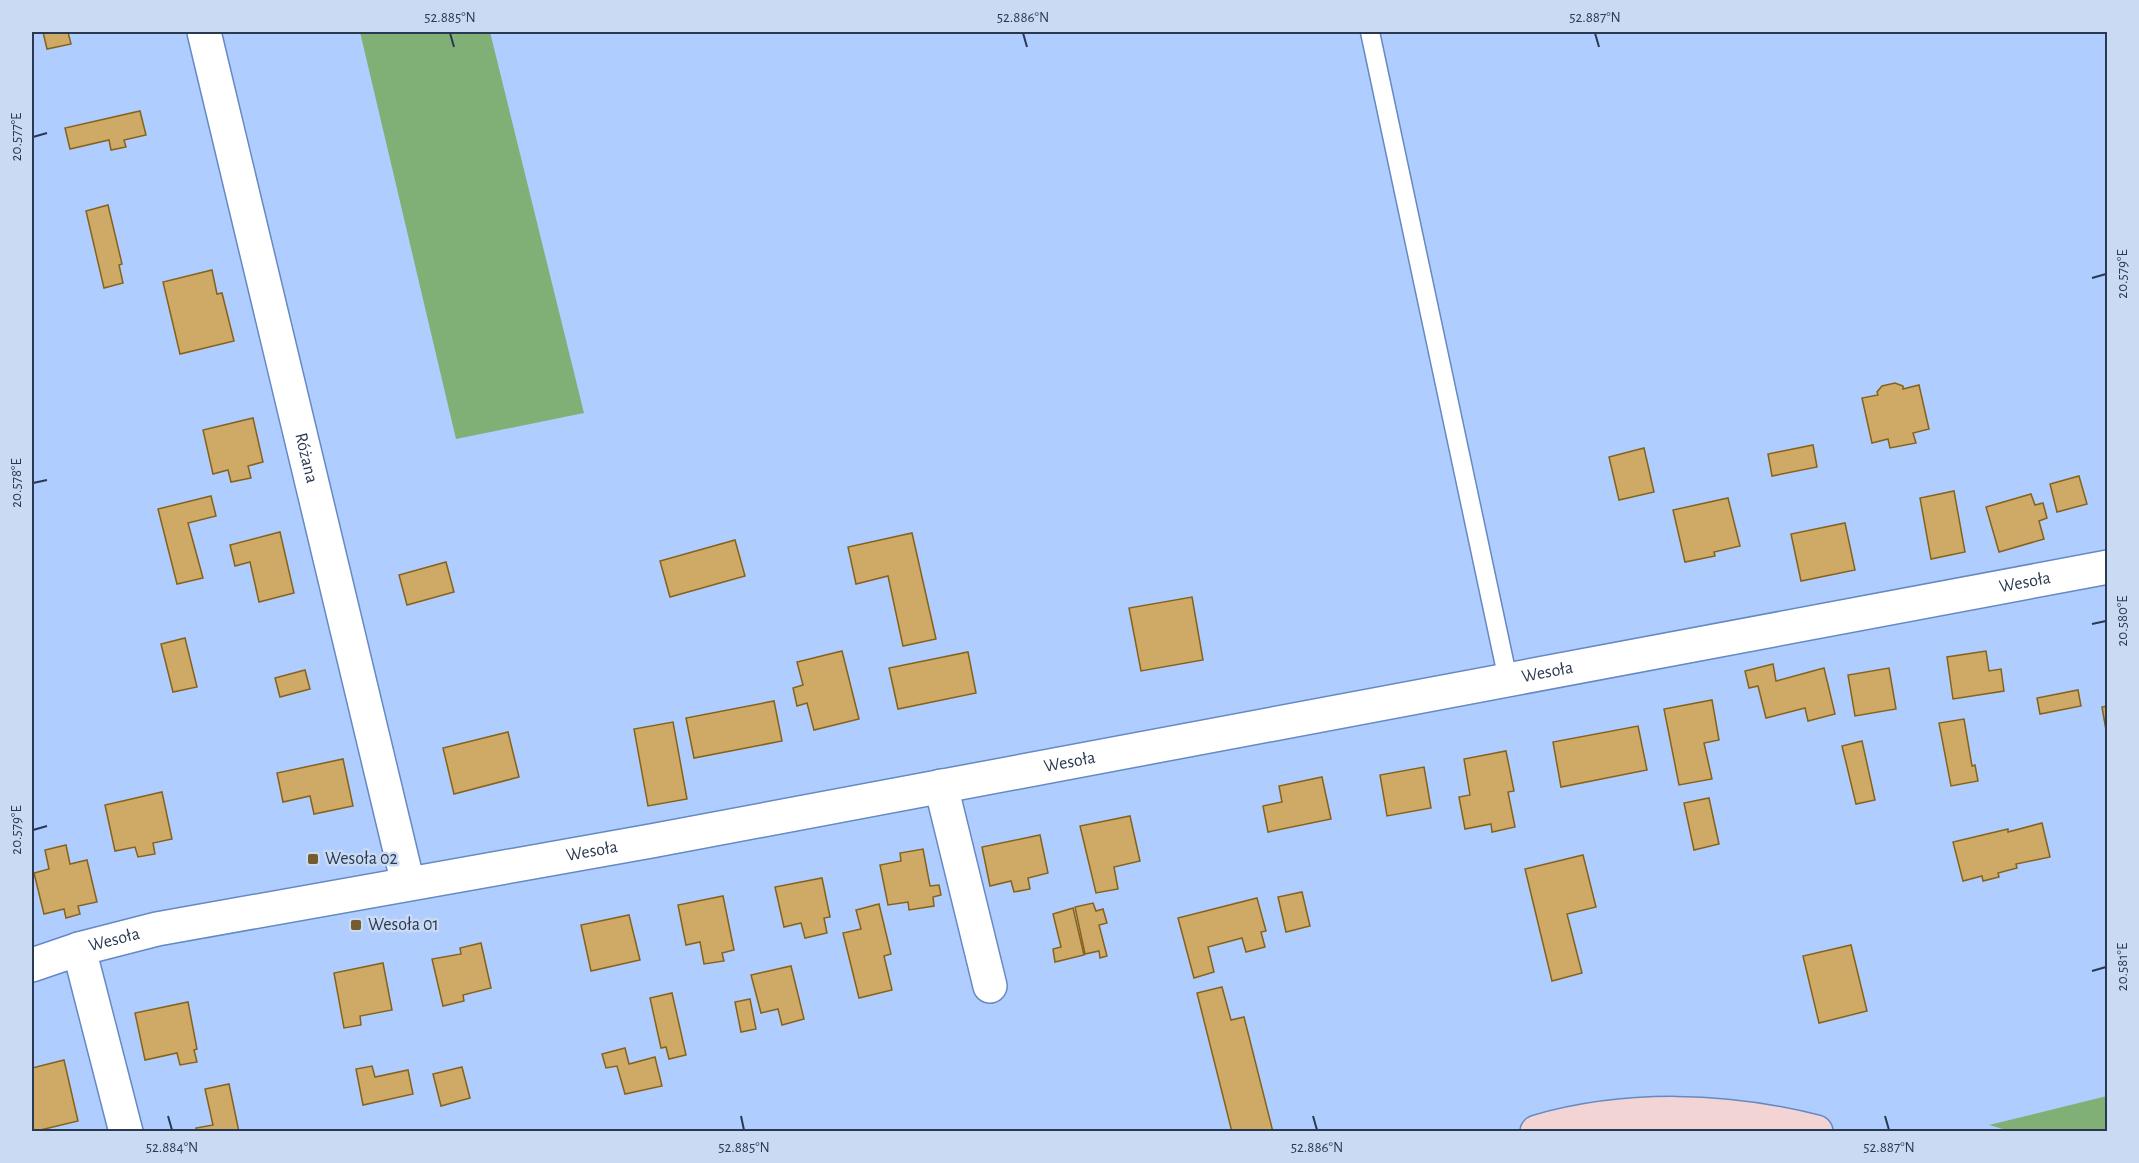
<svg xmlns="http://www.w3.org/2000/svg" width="2139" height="1163" font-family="'Alegreya Sans',sans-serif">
<rect width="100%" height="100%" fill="#afcdff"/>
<g fill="#80b076">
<path d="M360,32H490L584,413L456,439Z"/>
<path d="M2107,1096V1131H2010L1989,1125Z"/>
</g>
<g fill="#cfa966" stroke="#86621b" stroke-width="1.5">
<path d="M43,32H68L71,44L47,49Z"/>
<path d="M140,111L146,135L124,140L126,147L111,150L109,140L70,149L65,128Z"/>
<path d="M108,205L122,264L119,265L123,283L104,288L86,211Z"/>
<path d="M212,270L217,294L222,293L234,341L180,354L163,282Z"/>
<path d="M1895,383L1903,386V389L1919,385L1929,429L1913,433L1916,443L1890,448L1888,439L1872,443L1862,398L1878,395L1877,392L1882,386Z"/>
<path d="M253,418L263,462L248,466L251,478L231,482L228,470L213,474L203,430Z"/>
<path d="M1813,445L1817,467L1772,476L1768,454Z"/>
<path d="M1644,448L1654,492L1619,500L1609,457Z"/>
<path d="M2079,476L2087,504L2057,512L2050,484Z"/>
<path d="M1954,491L1965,552L1931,559L1920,498Z"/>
<path d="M2031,494L2035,505L2043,503L2047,518L2039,521L2044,539L1999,552L1986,507Z"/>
<path d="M211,496L216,516L188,523L203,578L177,584L158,509Z"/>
<path d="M1728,498L1740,546L1714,552L1715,556L1685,562L1673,510Z"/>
<path d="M1845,523L1855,570L1801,581L1791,534Z"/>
<path d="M280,532L294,593L259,602L250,562L235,566L230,545Z"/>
<path d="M912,533L936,639L903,646L888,576L856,584L848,547Z"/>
<path d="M735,540L745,576L670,597L660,561Z"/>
<path d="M446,562L454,592L407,605L399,575Z"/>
<path d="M1192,597L1203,660L1141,671L1129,608Z"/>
<path d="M185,638L197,687L173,692L161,644Z"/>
<path d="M842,651L859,719L814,730L807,703L797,706L793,688L803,685L797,662Z"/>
<path d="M1986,651L1989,671L2001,669L2004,691L1953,699L1947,657Z"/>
<path d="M968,652L976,693L898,709L889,668Z"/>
<path d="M1773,664L1776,681L1824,668L1835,714L1808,721L1805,708L1766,718L1758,686L1749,688L1745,671Z"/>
<path d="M1889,668L1896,709L1855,716L1848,675Z"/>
<path d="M305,670L310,689L280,697L275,678Z"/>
<path d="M2078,690L2081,706L2040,714L2037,698Z"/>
<path d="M1712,700L1719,740L1704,743L1712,779L1679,785L1664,709Z"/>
<path d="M774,701L782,741L694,758L686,718Z"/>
<path d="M2108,706V730H2106L2102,707Z"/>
<path d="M1964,719L1972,766L1975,765L1978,781L1951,786L1939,723Z"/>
<path d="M673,722L687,799L648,806L634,729Z"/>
<path d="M1638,726L1647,770L1561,787L1553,742Z"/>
<path d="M508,732L519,777L454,794L443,748Z"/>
<path d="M1862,741L1875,800L1856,804L1842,746Z"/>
<path d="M1506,751L1514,791L1508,792L1515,827L1492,832L1491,824L1465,829L1459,797L1470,795L1464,759Z"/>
<path d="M343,759L353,806L314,814L310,796L283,802L277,773Z"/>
<path d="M1424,767L1431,808L1387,816L1380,775Z"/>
<path d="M1322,777L1331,819L1268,832L1263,806L1282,802L1279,786Z"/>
<path d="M162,792L172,839L153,843L155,854L138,857L135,847L115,851L105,805Z"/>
<path d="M1709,798L1719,844L1694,850L1684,803Z"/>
<path d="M1130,816L1140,861L1114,867L1118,889L1096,893L1080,826Z"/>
<path d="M2042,823L2050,857L2016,864L2017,868L1998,873L1999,877L1983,881L1982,876L1963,881L1953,842L2008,829V832Z"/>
<path d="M1040,835L1048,873L1028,878L1030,889L1014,892L1011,881L990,886L982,847Z"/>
<path d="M66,845L70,864L87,860L97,902L78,906L80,914L66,918L64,909L44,914L34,873L49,869L45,850Z"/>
<path d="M923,849L930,886L939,885L941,895L933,897L934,906L909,910L908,902L888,905L880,865L901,861L900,853Z"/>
<path d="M1583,855L1596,907L1567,914L1582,973L1552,981L1525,869Z"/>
<path d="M822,878L830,917L824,918L827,933L805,938L801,923L784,927L775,887Z"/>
<path d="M1302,892L1310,926L1286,932L1278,897Z"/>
<path d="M723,896L734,950L722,953L724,961L704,964L700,942L686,945L678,905Z"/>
<path d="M1257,898L1266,931L1261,932L1265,947L1246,952L1242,938L1208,947L1214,972L1194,978L1178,918Z"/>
<path d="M1093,903L1096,911L1103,909L1107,923L1099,925L1107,956L1100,958L1099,951L1085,954L1075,907Z"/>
<path d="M879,904L891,954L884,956L892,990L859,998L843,933L861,929L856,910Z"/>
<path d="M1073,908L1084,955L1055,962L1053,949L1061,947L1053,914Z"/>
<path d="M629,915L640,960L591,971L581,925Z"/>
<path d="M481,943L491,988L463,995L464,1001L443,1006L432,959L461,954L460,948Z"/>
<path d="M1851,945L1867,1011L1819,1023L1803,956Z"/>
<path d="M383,963L392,1010L360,1016L361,1025L344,1028L334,973Z"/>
<path d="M791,966L804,1019L782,1025L778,1009L761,1013L751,975Z"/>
<path d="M1222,987L1231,1020L1244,1017L1273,1132H1232L1197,993Z"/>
<path d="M672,993L686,1055L669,1059L666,1047L661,1048L650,998Z"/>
<path d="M750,999L756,1029L741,1032L735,1002Z"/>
<path d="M188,1002L197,1049L194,1050L197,1062L180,1065L177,1053L145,1060L135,1013Z"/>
<path d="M625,1048L629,1064L655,1057L662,1086L625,1094L617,1066L606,1068L602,1054Z"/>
<path d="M64,1060L78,1121L32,1132V1068Z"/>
<path d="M372,1066L375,1077L408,1070L413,1094L363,1105L356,1069Z"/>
<path d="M462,1067L470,1098L441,1106L433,1074Z"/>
<path d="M229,1084L239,1132H197L196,1128L213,1125L205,1089Z"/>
</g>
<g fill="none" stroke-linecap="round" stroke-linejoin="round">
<defs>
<path id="lane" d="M1370,32L1508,680"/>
<g id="street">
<path id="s1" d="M204,32L408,884"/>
<path d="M941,786L990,986"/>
<path d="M79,949L126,1132"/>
<path id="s2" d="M32,965L79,949L157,929L651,841L2108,567"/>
</g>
<path id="secondary" d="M1537,1132C1627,1106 1726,1109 1816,1132"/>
</defs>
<use href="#lane" stroke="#6689c3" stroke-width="21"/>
<use href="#street" stroke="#6689c3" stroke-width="36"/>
<use href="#secondary" stroke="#6689c3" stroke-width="36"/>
<use href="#lane" stroke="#fff" stroke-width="18"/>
<use href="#street" stroke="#fff" stroke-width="33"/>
<use href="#secondary" stroke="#f2d4d4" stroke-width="33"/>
</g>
<path fill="none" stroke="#2a3952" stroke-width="2" d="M450,33L454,47M1023,33L1027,47M1595,33L1599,47M33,137L47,133M2092,278L2106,274M33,483L47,480M2092,624L2106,621M33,830L47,826M2092,971L2106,967M168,1116L172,1130M741,1116L744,1130M1313,1116L1317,1130M1885,1116L1889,1130"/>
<g fill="#755b2d" stroke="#cadaf3" stroke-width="2">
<rect x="307" y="853" width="12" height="12" rx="3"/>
<rect x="350" y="919" width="12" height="12" rx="3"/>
</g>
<g text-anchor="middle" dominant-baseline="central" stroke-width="5" stroke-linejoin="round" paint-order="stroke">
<g font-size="18" fill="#2a3952" stroke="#cadaf3">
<text stroke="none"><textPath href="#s1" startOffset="438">Różana</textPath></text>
<text stroke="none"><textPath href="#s2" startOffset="2030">Wesoła</textPath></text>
<text stroke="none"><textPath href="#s2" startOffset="1544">Wesoła</textPath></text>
<text stroke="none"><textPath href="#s2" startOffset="1058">Wesoła</textPath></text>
<text stroke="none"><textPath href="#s2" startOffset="572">Wesoła</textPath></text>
<text stroke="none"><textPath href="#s2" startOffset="86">Wesoła</textPath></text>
</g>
<g font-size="18" fill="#2a3952" stroke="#cadaf3" text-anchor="start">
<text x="325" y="859">Wesoła 02</text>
<text x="368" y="925">Wesoła 01</text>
</g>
</g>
<rect width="2139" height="1163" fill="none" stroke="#cadaf3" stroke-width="66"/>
<rect x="33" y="33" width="2073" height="1097" fill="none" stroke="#2a3952" stroke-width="2"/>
<g font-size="15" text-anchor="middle" fill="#2a3952">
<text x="450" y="22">52.885°N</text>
<text x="1023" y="22">52.886°N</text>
<text x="1595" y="22">52.887°N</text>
<text transform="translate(16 137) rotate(-90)" y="5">20.577°E</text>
<text transform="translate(2122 274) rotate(-90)" y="5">20.579°E</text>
<text transform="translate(16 483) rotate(-90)" y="5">20.578°E</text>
<text transform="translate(2122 621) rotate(-90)" y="5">20.580°E</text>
<text transform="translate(16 830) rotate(-90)" y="5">20.579°E</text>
<text transform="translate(2122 967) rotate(-90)" y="5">20.581°E</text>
<text x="172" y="1152">52.884°N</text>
<text x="744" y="1152">52.885°N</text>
<text x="1317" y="1152">52.886°N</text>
<text x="1889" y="1152">52.887°N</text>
</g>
</svg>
